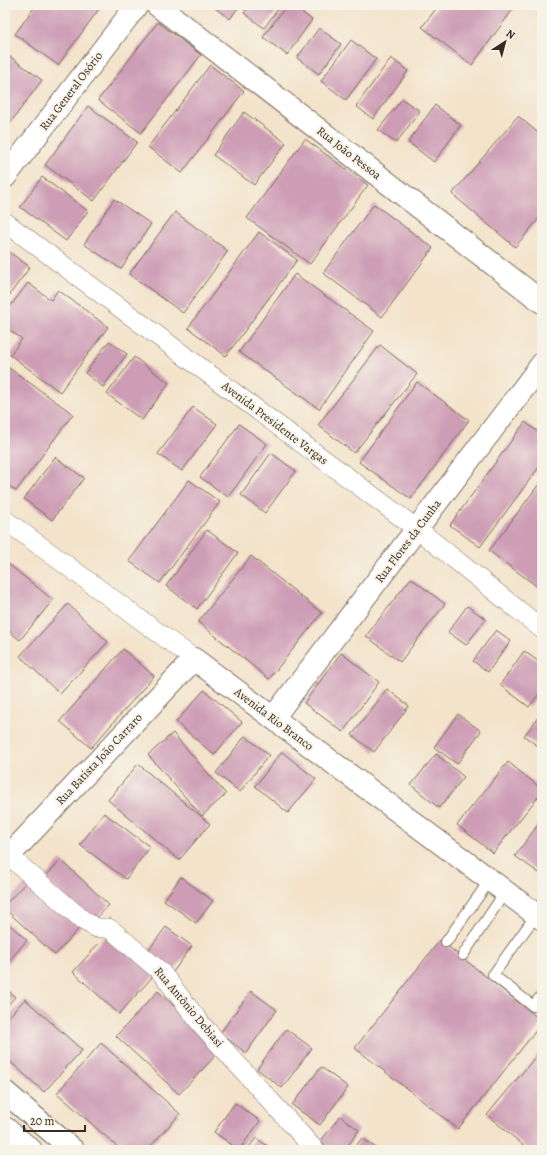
<svg xmlns="http://www.w3.org/2000/svg" width="547" height="1155" font-family="Alegreya,serif">
<rect width="100%" height="100%" fill="#f7f3e8"/>
<filter id="ink" filterUnits="userSpaceOnUse"><feTurbulence type="fractalNoise" baseFrequency=".025" numOctaves="2"/><feDisplacementMap in="SourceGraphic" scale="8" xChannelSelector="R" yChannelSelector="G"/><feConvolveMatrix kernelMatrix="1 2 1 2 8 2 1 2 1" color-interpolation-filters="sRGB"/></filter>
<filter id="wash" filterUnits="userSpaceOnUse"><feTurbulence type="fractalNoise" baseFrequency=".012" numOctaves="4" result="noise"/><feDisplacementMap in="SourceGraphic" scale="16" xChannelSelector="R" yChannelSelector="G"/><feGaussianBlur stdDeviation="0.9" result="paint"/><feColorMatrix in="noise" values="0 0 0 0 0 0 0 0 0 0 0 0 0 0 0 0 0 1.4 0 .05"/><feComposite in="paint" operator="in"/></filter>
<g filter="url(#wash)">
<rect width="100%" height="100%" fill="#f3e3ca"/>
<g id="blocks">
<g fill="#cd9db5">
<path d="M36,5H102L58,65L15,34Z"/>
<path d="M211,5H240L230,19Z"/>
<path d="M249,5H281L264,28L244,13Z"/>
<path d="M287,5H292L312,20L287,55L263,37Z"/>
<path d="M439,5H516L472,65L422,27Z"/>
<path d="M158,22L201,55L141,133L98,100Z"/>
<path d="M319,28L341,44L319,74L297,58Z"/>
<path d="M351,40L376,59L346,100L321,81Z"/>
<path d="M5,53L42,80L5,130Z"/>
<path d="M391,58L408,71L373,119L356,106Z"/>
<path d="M210,65L244,91L182,173L148,147Z"/>
<path d="M402,99L420,111L396,143L378,130Z"/>
<path d="M435,105L461,125L434,162L408,142Z"/>
<path d="M88,106L137,142L94,201L45,165Z"/>
<path d="M244,112L286,143L254,185L213,155Z"/>
<path d="M518,116L542,136V215L515,247L452,194Z"/>
<path d="M305,139L368,185L310,264L247,218Z"/>
<path d="M42,177L88,211L66,241L20,207Z"/>
<path d="M114,199L151,224L121,269L84,244Z"/>
<path d="M374,204L433,248L382,317L323,273Z"/>
<path d="M175,212L228,251L183,313L129,274Z"/>
<path d="M259,232L297,260L226,356L188,328Z"/>
<path d="M5,249L30,267L5,301Z"/>
<path d="M295,274L374,331L319,409L239,352Z"/>
<path d="M28,283L51,300L58,290L108,327L60,392L10,355L22,339L5,327V313Z"/>
<path d="M109,341L127,354L103,387L85,373Z"/>
<path d="M380,345L417,374L354,453L318,425Z"/>
<path d="M134,357L169,383L142,420L107,394Z"/>
<path d="M5,365L73,414L16,491L5,483Z"/>
<path d="M417,382L469,420L411,499L359,462Z"/>
<path d="M193,407L217,424L182,471L158,454Z"/>
<path d="M525,422L542,435V463L480,547L450,525Z"/>
<path d="M239,424L267,444L228,497L200,477Z"/>
<path d="M271,453L296,471L265,513L241,495Z"/>
<path d="M55,457L84,478L52,520L24,499Z"/>
<path d="M189,480L220,502L160,583L129,561Z"/>
<path d="M542,480V590L489,551Z"/>
<path d="M207,530L238,553L197,609L166,586Z"/>
<path d="M251,556L322,613L269,679L198,622Z"/>
<path d="M6,562L53,600L20,640L5,628V564Z"/>
<path d="M411,578L445,604L400,662L366,636Z"/>
<path d="M68,604L108,642L60,694L20,656Z"/>
<path d="M467,606L486,619L466,645L448,632Z"/>
<path d="M496,630L511,641L488,672L473,661Z"/>
<path d="M123,649L154,676L91,748L60,721Z"/>
<path d="M524,651L542,664V690L529,707L500,685Z"/>
<path d="M341,653L379,682L343,732L304,703Z"/>
<path d="M387,689L409,706L374,752L352,735Z"/>
<path d="M204,690L242,722L214,755L176,722Z"/>
<path d="M542,712V749L524,736Z"/>
<path d="M458,714L481,731L457,764L434,747Z"/>
<path d="M173,733L226,794L202,816L148,755Z"/>
<path d="M245,736L269,755L240,792L216,773Z"/>
<path d="M282,752L316,779L288,813L255,786Z"/>
<path d="M436,754L464,777L439,808L411,785Z"/>
<path d="M508,762L542,789V792L493,853L457,825Z"/>
<path d="M138,764L210,824L179,860L108,800Z"/>
<path d="M104,813L150,847L126,879L80,845Z"/>
<path d="M542,819V875L515,856Z"/>
<path d="M61,860L109,905L92,923L44,878Z"/>
<path d="M181,877L213,901L196,923L164,900Z"/>
<path d="M30,878L82,925L55,955L5,909V905Z"/>
<path d="M5,921L27,940L5,966Z"/>
<path d="M166,927L192,946L173,972L147,952Z"/>
<path d="M110,931L156,973L119,1014L73,972Z"/>
<path d="M440,940L542,1021V1023L458,1129L355,1048Z"/>
<path d="M5,988L15,997L5,1008Z"/>
<path d="M158,991L221,1050L179,1094L116,1036Z"/>
<path d="M251,991L277,1010L246,1053L220,1033Z"/>
<path d="M25,999L82,1050L44,1092L5,1057V1021Z"/>
<path d="M286,1029L312,1048L282,1088L257,1069Z"/>
<path d="M101,1043L180,1114L147,1150H121L57,1093Z"/>
<path d="M542,1049V1150H529L487,1115Z"/>
<path d="M321,1067L348,1087L320,1125L292,1105Z"/>
<path d="M235,1103L260,1121L239,1150L214,1132Z"/>
<path d="M340,1116L359,1130L345,1150H331L320,1142Z"/>
<path d="M256,1138L273,1150H247Z"/>
<path d="M362,1138L379,1150H353Z"/>
</g>
</g>
</g>
<g filter="url(#ink)">
<use href="#blocks" fill-opacity="0" stroke="#7b6b5a" stroke-width="1"/>
<g fill="none" stroke-linecap="round" stroke-linejoin="round">
<defs>
<g id="service">
<path d="M536,915L493,975L533,1006L542,995"/>
<path d="M446,942L490,880"/>
<path d="M463,955L505,892"/>
</g>
<g id="minor">
<path d="M5,222L417,529L542,629"/>
<path d="M5,520L194,659"/>
<path d="M9,856L84,921L97,928H108L114,932L161,972L201,1024L315,1150"/>
</g>
<g id="tertiary">
<path d="M157,5L542,302"/>
<path d="M5,177L137,5"/>
<path d="M273,718L542,364"/>
<path d="M5,860L194,659L542,919"/>
</g>
<g id="secondary">
<path d="M5,1092L73,1150"/>
<path d="M5,1128L31,1150"/>
</g>
</defs>
<use href="#service" stroke="#7b6b5a" stroke-width="12"/>
<use href="#minor" stroke="#7b6b5a" stroke-width="20"/>
<use href="#tertiary" stroke="#7b6b5a" stroke-width="24"/>
<use href="#secondary" stroke="#7b6b5a" stroke-width="24"/>
<use href="#service" stroke="#fff" stroke-width="10"/>
<use href="#minor" stroke="#fff" stroke-width="19"/>
<use href="#tertiary" stroke="#fff" stroke-width="22"/>
<use href="#secondary" stroke="#fff" stroke-width="22"/>
</g>
</g>
<g text-anchor="middle" dominant-baseline="central" stroke-width="4" stroke-linejoin="round" paint-order="stroke">
<g font-size="12" fill="#3b2a1e" stroke="#f7f3e8">
<text transform="translate(71 91) rotate(-53)">Rua General Osório</text>
<text transform="translate(349 153) rotate(38)">Rua João Pessoa</text>
<text transform="translate(275 423) rotate(37)">Avenida Presidente Vargas</text>
<text transform="translate(408 541) rotate(-53)">Rua Flores da Cunha</text>
<text transform="translate(274 719) rotate(37)">Avenida Rio Branco</text>
<text transform="translate(99 759) rotate(-47)">Rua Batista João Carraro</text>
<text transform="translate(189 1007) rotate(50)">Rua Antônio Debiasi</text>
</g>
</g>
<rect width="547" height="1155" fill="none" stroke="#f7f3e8" stroke-width="20"/>
<g transform="translate(505 42) rotate(36)" stroke="#f7f3e8" stroke-width="3" paint-order="stroke">
<path d="M0-3L7 15L0 10L-7 15Z" fill="#3b2a1e"/>
<text y="-6" font-size="11" font-weight="bold" text-anchor="middle" fill="#3b2a1e">N</text>
</g>
<path d="M24 1125v6h61v-6" fill="none" stroke="#3b2a1e" stroke-width="2"/>
<text x="30" y="1125" font-size="12" fill="#3b2a1e" stroke="#f7f3e8" stroke-width="3" paint-order="stroke">20 m</text>
</svg>
